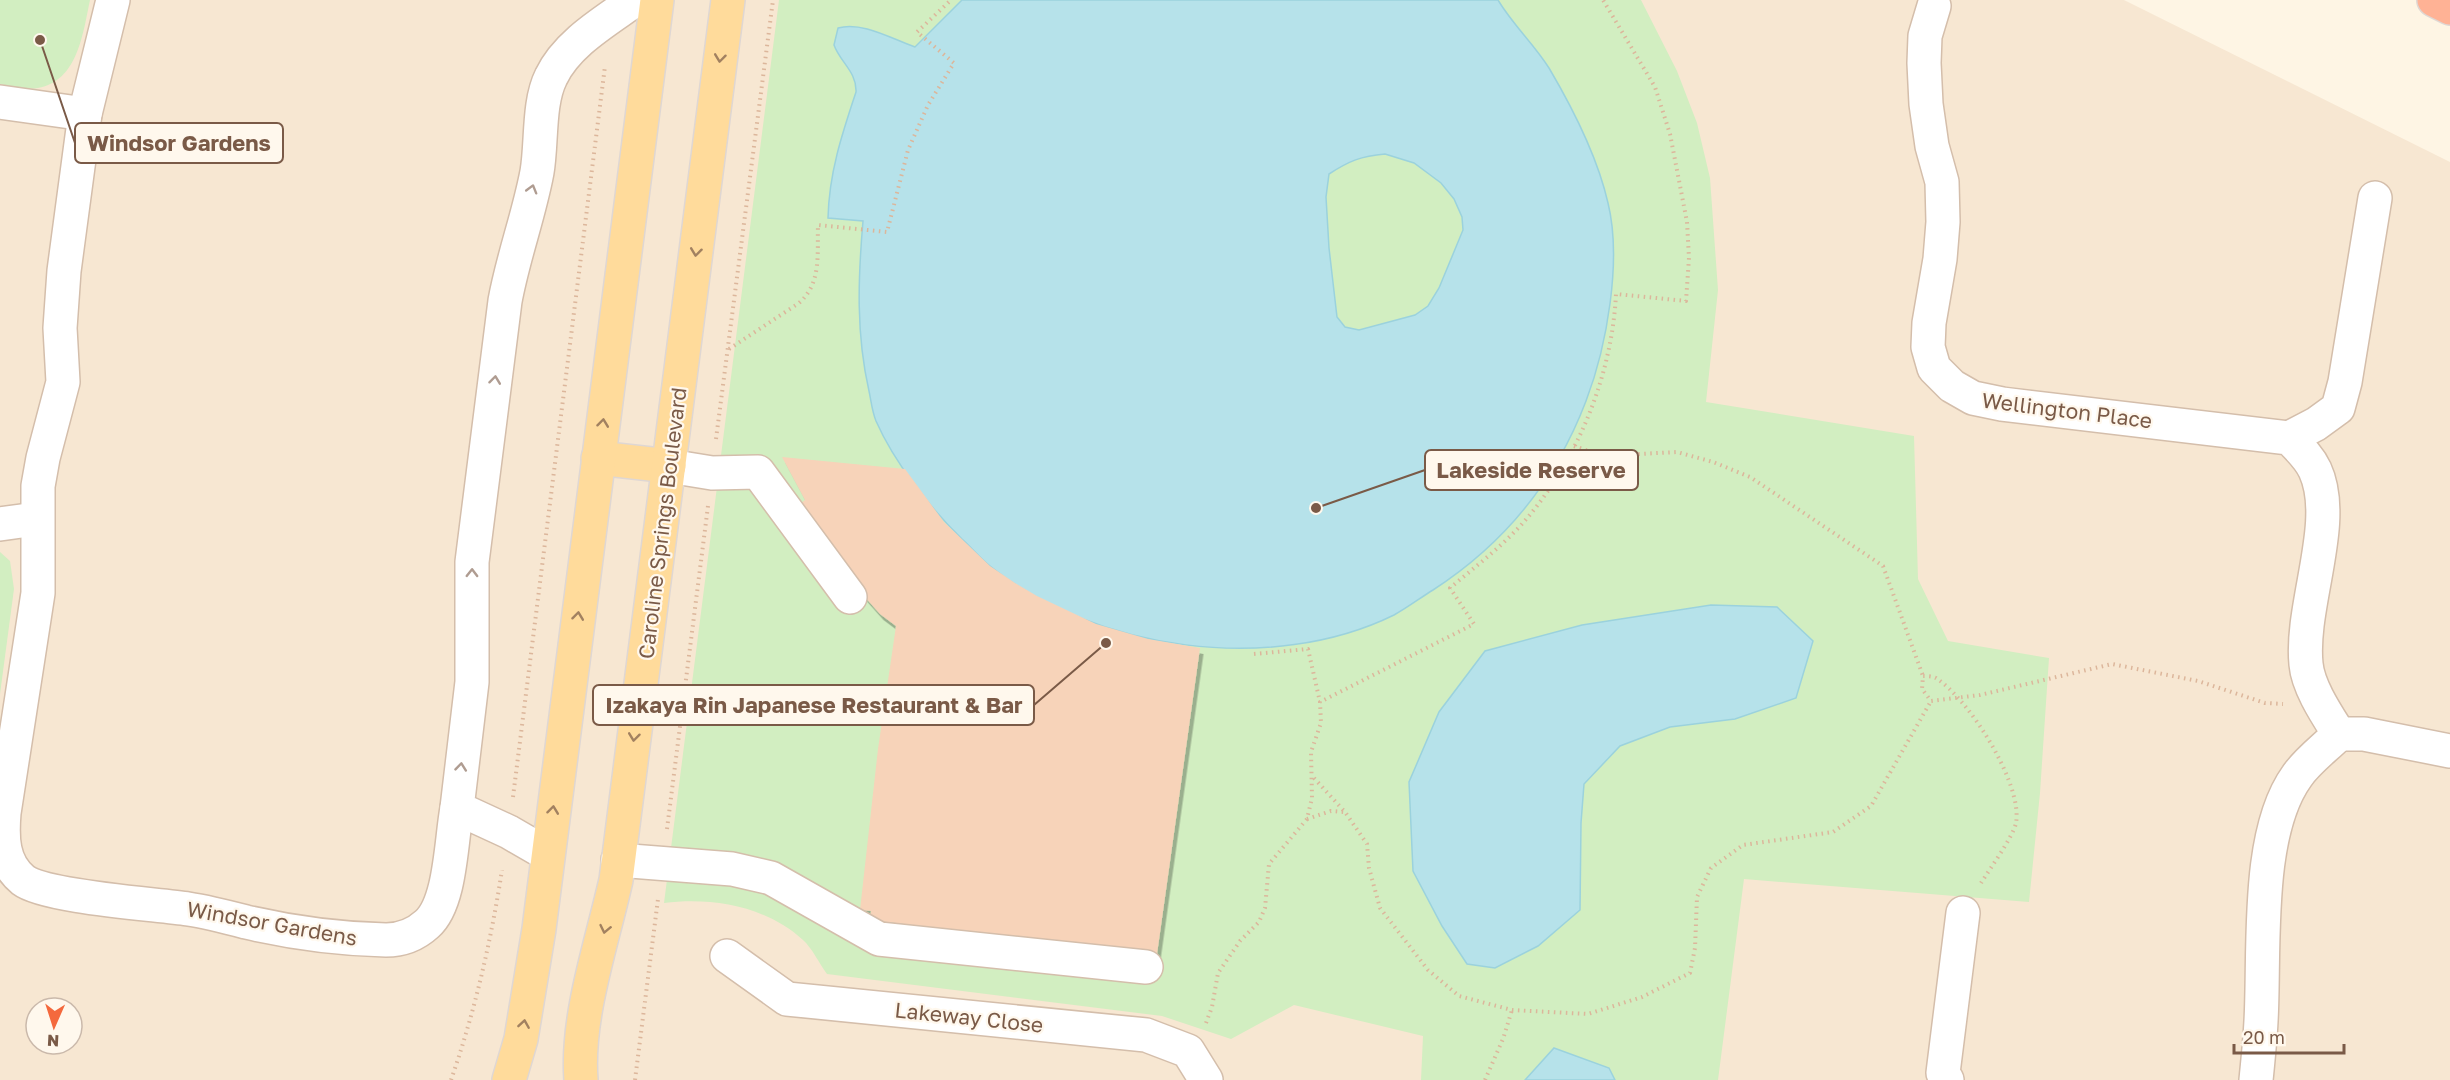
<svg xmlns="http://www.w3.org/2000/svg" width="2450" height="1080" font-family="'Golos Text',sans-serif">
<defs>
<filter id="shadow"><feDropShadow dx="3.5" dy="6" stdDeviation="0" flood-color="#0004"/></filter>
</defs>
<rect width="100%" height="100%" fill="#fef5e4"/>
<path fill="#f7e7d2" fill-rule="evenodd" d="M0,0H2124L2450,162V1080H0ZM36,1008H72V1044H36Z"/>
<g fill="#d2eec1">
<path d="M0,0H90C83,33 78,81 38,88C26,90 12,86 0,84Z"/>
<path d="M779,0H1641L1677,71L1697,123L1710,178L1718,290L1706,402L1914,436L1918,579L1948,641L2049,658L2040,793L2029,902L1744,879L1718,1080H1421L1423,1036L1294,1005L1231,1039L1162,1016L827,974C819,963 812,948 803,940C766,906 712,897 664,903Z"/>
<path d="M0,552L10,561L14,589L0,694Z"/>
</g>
<g fill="#b6e2ea" stroke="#9bd2dd" stroke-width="1.5" fill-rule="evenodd">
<path d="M962,0H1498C1513,25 1534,44 1549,68C1572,107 1598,159 1608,203C1622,260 1607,346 1586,401C1556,480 1504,544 1433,590C1420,598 1407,608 1394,615C1272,675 1095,651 990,566C980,558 972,548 962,539C930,508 894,462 876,421C872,411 871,400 869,391C856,334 858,279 863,221L828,218C829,173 842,134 856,92C857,72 840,62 834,45L838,28C862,21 892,39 915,47ZM1385,154L1414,163L1441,183L1454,199L1462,217L1463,230L1439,288L1428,306L1415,315L1359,330L1345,327L1337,317L1329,248L1326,197L1329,174C1349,161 1361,156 1385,154Z"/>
<path d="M1711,605L1777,607L1813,641L1796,698L1735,719L1670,727L1620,746L1584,784L1581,823L1580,910L1538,946L1495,968L1467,964L1442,926L1413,871L1409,782L1439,712L1485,651L1582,625Z"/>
<path d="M1554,1048L1609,1068L1615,1080H1525Z"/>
</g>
<path fill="#f7d3b9" filter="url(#shadow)" d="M782,457L905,469L944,522L990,566L1015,583L1037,596L1096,624L1148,639L1200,648L1157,954L870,920L871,911L860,910L878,749L896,626L880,614L864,596L800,504L805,500Z"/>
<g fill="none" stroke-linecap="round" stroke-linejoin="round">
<defs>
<g id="minor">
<path d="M113,0L85,114L64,271L60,328L63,382L43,458L38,486V593L4,813C2,837 2,863 23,880C45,897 155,904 188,909C208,912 227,917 246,922C289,932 342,939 386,940C402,940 415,935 427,924C451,903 451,840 457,808"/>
<path d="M1934,6L1925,36L1924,63L1926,104L1932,146L1942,182L1943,222L1940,259L1929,323L1928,347L1934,368L1952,386L1973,398L2002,404L2289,438C2299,448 2309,457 2315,470C2339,522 2300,605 2306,664C2308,687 2327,715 2339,734C2325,748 2307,761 2297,776C2255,834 2265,951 2261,1021C2260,1041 2258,1060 2256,1080"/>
<path d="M0,102L85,114"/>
<path d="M2289,438L2316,424L2338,408L2345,382L2375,198"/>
<path d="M669,466L712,473L758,472L850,597"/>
<path d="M0,524L36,519"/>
<path d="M2339,734H2364L2450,751"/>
<path d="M547,854L509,832L457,808L472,682V562L505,301C513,257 529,215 537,172C542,143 538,103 551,77C567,43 606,21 635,0"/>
<path d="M618,860L732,869L771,878L879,939L1146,967"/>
<path d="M727,956L787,999L1146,1035L1188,1051L1206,1080"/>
<path d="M1947,1080L1943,1073L1963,913"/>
</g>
<g id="major">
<path d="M598,458L669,466"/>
<path d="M509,1080L521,1039L539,929L657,0"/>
<path d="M581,1080C576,1017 602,943 616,880L728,0"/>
</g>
<path id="highway" d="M2434,0L2450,8"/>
</defs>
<use href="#minor" stroke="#d4beab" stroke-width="36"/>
<use href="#major" stroke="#dfd7d3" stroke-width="36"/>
<use href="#highway" stroke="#dfd7d3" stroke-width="36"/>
<g stroke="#dcb69b" stroke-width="4" stroke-dasharray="1.5 4.5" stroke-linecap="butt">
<path d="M729,349L799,303C822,283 817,253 818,225L887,232L908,150L928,105L954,63L917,32L951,0"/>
<path d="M716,439L773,0"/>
<path d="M1574,446L1603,456L1677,452L1713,462L1750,477L1883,566L1923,676"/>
<path d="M1254,654L1308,649L1320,702"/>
<path d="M1314,778L1345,812L1367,844L1369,868L1380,908L1428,970L1459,996L1512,1010L1588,1014L1642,997L1690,973L1695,948L1697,897L1711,868L1743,845L1833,832L1871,806L1931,701"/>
<path d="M513,797L605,66"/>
<path d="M1307,819L1331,811L1344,812"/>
<path d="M667,829L708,506"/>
<path d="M1981,883C1989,870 2013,837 2016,823C2023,784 1969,699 1936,678C1932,676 1927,676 1923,676L1922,689L1931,701L1980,695L2112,664L2198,681L2265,703L2283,704"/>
<path d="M1206,1023L1212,1007L1218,973L1240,941L1259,922L1265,908L1269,864L1307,819L1312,798L1311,752L1321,723L1320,702L1474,624L1450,588C1475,567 1500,548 1522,524C1577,462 1612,376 1616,294L1686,301L1689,258L1687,222L1670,134L1655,87L1603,0"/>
<path d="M451,1080C475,1011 491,941 502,870"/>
<path d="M635,1080L658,899"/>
<path d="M1485,1080L1503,1039L1512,1010"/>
</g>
<use href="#minor" stroke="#fff" stroke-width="33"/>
<use href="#major" stroke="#ffdb9b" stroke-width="33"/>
<use href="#highway" stroke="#ffb295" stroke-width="33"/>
</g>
<defs><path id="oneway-chevron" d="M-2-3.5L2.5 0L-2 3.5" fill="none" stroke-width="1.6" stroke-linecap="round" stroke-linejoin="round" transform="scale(1.5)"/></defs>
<g stroke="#a28160">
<use href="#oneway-chevron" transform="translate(720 58) rotate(97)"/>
<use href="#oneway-chevron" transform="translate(696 252) rotate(97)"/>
<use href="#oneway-chevron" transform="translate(603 423) rotate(-83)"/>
<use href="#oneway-chevron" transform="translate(578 616) rotate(-83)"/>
<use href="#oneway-chevron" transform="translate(634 737) rotate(97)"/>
<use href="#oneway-chevron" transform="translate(553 810) rotate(-83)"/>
<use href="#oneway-chevron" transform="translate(605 929) rotate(102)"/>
<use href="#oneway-chevron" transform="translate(524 1024) rotate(-81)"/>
</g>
<g stroke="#af9c91">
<use href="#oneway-chevron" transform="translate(532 189) rotate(-74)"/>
<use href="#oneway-chevron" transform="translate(495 380) rotate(-83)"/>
<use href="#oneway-chevron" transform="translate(472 573) rotate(-89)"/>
<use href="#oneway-chevron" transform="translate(461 767) rotate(-84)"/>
</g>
<g text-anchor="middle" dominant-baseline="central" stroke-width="4.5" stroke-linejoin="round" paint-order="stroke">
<g font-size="21" fill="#7a5a47" stroke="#fff8ed">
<text transform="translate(2067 410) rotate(7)">Wellington Place</text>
<text transform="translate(662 523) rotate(-83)">Caroline Springs Boulevard</text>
<text transform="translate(272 923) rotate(10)">Windsor Gardens</text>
<text transform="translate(969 1017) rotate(6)">Lakeway Close</text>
</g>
</g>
<path fill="none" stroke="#7a5a47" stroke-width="2" d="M40 40L75 143M1316 508L1425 470M1106 643L1034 705"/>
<g fill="#7a5a47" stroke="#fff8ed" stroke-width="2">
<circle cx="40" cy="40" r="6"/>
<circle cx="1316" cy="508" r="6"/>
<circle cx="1106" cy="643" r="6"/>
</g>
<g fill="#fff8ed" stroke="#7a5a47" stroke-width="2">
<rect x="75" y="123" width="208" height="40" rx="6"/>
<rect x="1425" y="450" width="213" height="40" rx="6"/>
<rect x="593" y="685" width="441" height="40" rx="6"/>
</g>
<g font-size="22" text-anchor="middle" font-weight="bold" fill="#7a5a47">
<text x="179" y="151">Windsor Gardens</text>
<text x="1531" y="478">Lakeside Reserve</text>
<text x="814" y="713">Izakaya Rin Japanese Restaurant &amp; Bar</text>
</g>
<g transform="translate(54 1026) rotate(183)"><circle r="28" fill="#fff8ed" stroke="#cab9ab" stroke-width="1.5"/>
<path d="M0-4.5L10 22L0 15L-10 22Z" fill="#f4693d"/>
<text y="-9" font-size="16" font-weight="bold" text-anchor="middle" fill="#7a5a47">N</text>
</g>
<path d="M2234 1044v9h110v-9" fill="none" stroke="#7a5a47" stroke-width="3"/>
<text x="2243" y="1044" font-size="18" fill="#7a5a47" stroke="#fff8ed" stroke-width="4.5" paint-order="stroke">20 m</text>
</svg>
